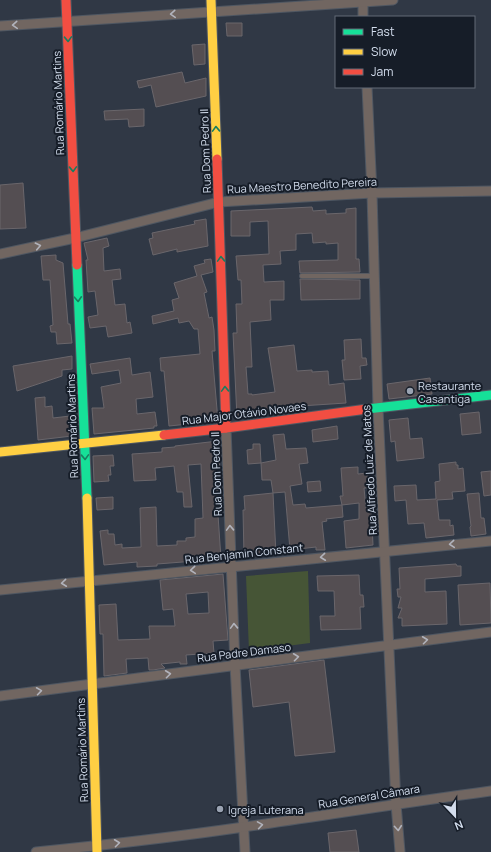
<svg xmlns="http://www.w3.org/2000/svg" width="491" height="852" font-family="Manrope,sans-serif">
<rect width="100%" height="100%" fill="#303845"/>
<path fill="#465536" d="M308,571L310,643L249,651L246,576Z"/>
<g fill="#544e52" stroke="#6a666b" fill-rule="evenodd">
<path d="M226,23H242V36H227Z"/>
<path d="M205,44V64L194,65L192,45Z"/>
<path d="M182,72L185,83L206,78V96L156,107L151,85L139,88L137,81Z"/>
<path d="M144,109V126L129,127L128,119L105,120L104,111Z"/>
<path d="M23,183L26,228L0,229V185Z"/>
<path d="M312,207L313,211L326,210V214L346,213V209L356,208V259H359L360,272L300,273L299,261L338,260V243L326,244V242L313,243L312,233L296,234V250L280,251L281,264L263,265L264,282L284,281V300H270L271,320L250,322L252,367H246L248,394H252V395L275,392L268,348L294,345L297,371L312,370V372L328,371L329,385L344,383L346,403L300,406V410L237,418L233,333H237L236,304H242L241,280H238L236,256L269,254L268,221L250,222V236H231V211Z"/>
<path d="M206,219L208,246L177,252V249L153,255L149,239L153,238L152,233L195,224L194,221Z"/>
<path d="M107,238L109,246L103,248L104,271L120,269L121,279L112,280L115,305L125,304L127,323L130,322L132,333L108,337L106,326L90,328L88,317L98,315L95,291L88,292L86,260H88L84,243Z"/>
<path d="M56,255V260L63,263L68,324H70L72,343L57,344L56,332H51L50,326L53,325L50,280H43L41,256Z"/>
<path d="M211,259L213,272L201,275L207,292L204,293L209,318L212,317L214,330L215,351H212L218,421L169,426L164,371H161L160,358L200,354L198,329H194L189,321L179,323L178,318L153,324L152,316L174,311L172,300L179,298L174,283L197,276L194,266L205,263L204,260Z"/>
<path d="M300,279L360,280V299L301,300Z"/>
<path d="M361,339L362,358H366L367,365L360,366L361,379L344,380L342,360H345L344,340Z"/>
<path d="M72,356V369L62,370V376L17,391L13,366Z"/>
<path d="M130,358L132,375L150,372L153,397L136,399L137,414L155,412L157,426H154V428L94,434L92,408H104L101,387L121,383L119,370L92,374L90,364Z"/>
<path d="M430,378L432,394L389,399L387,384Z"/>
<path d="M45,397V407L52,406L53,418L70,416L72,436L38,440L35,398Z"/>
<path d="M479,412L481,433L462,435L460,414Z"/>
<path d="M408,418L410,439L422,438L424,458L397,461L395,441L391,442L389,420Z"/>
<path d="M337,426L338,439L313,442L312,430Z"/>
<path d="M284,434L286,449L306,448L308,463L299,464L302,484L290,486L293,505L305,504L306,508L342,505L343,517L326,519L327,521L322,522L325,550H316V547L290,550L285,492L273,493L271,480H262L261,463L276,460L273,435Z"/>
<path d="M218,441L222,500H219V515H218L221,559L157,564V566L137,567V562L104,565L100,531L108,530V534H114L115,545L122,544V548L141,547L140,508L156,507L157,546L177,545V541H186V538L195,537V519L203,518L201,464L188,465L192,507H184L183,492H177L174,466L155,468L156,480L134,481L132,454L162,452V448L175,447V446Z"/>
<path d="M253,444H260L261,463L248,464L247,450L253,449Z"/>
<path d="M113,455L114,466H110L111,475H108L109,481L94,482L93,456Z"/>
<path d="M456,462V465H458V469L463,468L465,491L452,492L453,499L437,500L439,520H450V526L453,525L454,535L426,538L424,523L408,524L406,500L395,501L394,486L416,485L417,500L436,499L435,482L440,481L439,464Z"/>
<path d="M358,467V474L367,473L368,488H364L366,508L371,507L373,545L346,548L344,521L359,519V503L342,505L340,496H343L341,468Z"/>
<path d="M491,471V495L484,496L481,472Z"/>
<path d="M320,481L321,491L308,492L307,482Z"/>
<path d="M273,493L276,555L244,556L243,510H245L244,496Z"/>
<path d="M479,493L481,518H484L486,534L471,536L470,527L471,526L467,494Z"/>
<path d="M113,497V509L97,510L96,498Z"/>
<path d="M456,564L457,566H461V576L425,579V592L446,591L447,624L402,626V618H398L402,608H398L401,597H398L397,589H400L399,568Z"/>
<path d="M223,574L228,640L213,641L214,653L186,655L187,664H180V662L161,664L165,668L153,670H149L148,658L126,659L127,673L104,676L103,634H100L99,605L116,604L118,640L150,639L149,626H175L173,609L163,610L160,580ZM208,592L209,613L188,614L186,594Z"/>
<path d="M359,575L360,595H363L364,607H360L361,629L321,630L320,616H335L334,591H318L317,576Z"/>
<path d="M490,583L491,623L460,625L458,585Z"/>
<path d="M324,660L335,752L295,756L289,702L253,707L249,670Z"/>
<path d="M356,830L359,852H330L328,833Z"/>
</g>
<g fill="none" stroke-linecap="round" stroke-linejoin="round">
<defs>
<path id="lane" d="M302,276H374"/>
<g id="street">
<path d="M363,2V17"/>
<path d="M0,26L393,0"/>
<path d="M367,87L372,193L378,408L396,804L400,852"/>
<path d="M0,254L75,238L219,202L372,193L491,191"/>
<path d="M226,428L235,665L245,852"/>
<path d="M0,590L491,541"/>
<path d="M0,696L491,632"/>
<path d="M36,852C106,845 175,837 244,827C327,815 409,802 491,791"/>
</g>
<g id="fast">
<path d="M77,265L87,498"/>
<path d="M367,409L491,395"/>
</g>
<g id="slow">
<path d="M211,0L217,159"/>
<path d="M0,452L164,435"/>
<path d="M87,498L97,852"/>
</g>
<g id="jam">
<path d="M66,0L77,265"/>
<path d="M217,159L226,428"/>
<path d="M164,435L226,428L367,409"/>
</g>
</defs>
<use href="#lane" stroke="#4f5762" stroke-width="6"/>
<use href="#street" stroke="#4f5762" stroke-width="11"/>
<use href="#fast" stroke="#4f5762" stroke-width="11"/>
<use href="#slow" stroke="#4f5762" stroke-width="11"/>
<use href="#jam" stroke="#4f5762" stroke-width="11"/>
<use href="#lane" stroke="#716661" stroke-width="4.5"/>
<use href="#street" stroke="#716661" stroke-width="9"/>
<use href="#fast" stroke="#16e098" stroke-width="9"/>
<use href="#slow" stroke="#ffcf43" stroke-width="9"/>
<use href="#jam" stroke="#f24e42" stroke-width="9"/>
</g>
<defs><path id="oneway-chevron" d="M-2-3.5L2.5 0L-2 3.5" fill="none" stroke-width="1.6" stroke-linecap="round" stroke-linejoin="round"/></defs>
<g stroke="#b1b3bc">
<use href="#oneway-chevron" transform="translate(173 14) rotate(176)"/>
<use href="#oneway-chevron" transform="translate(15 25) rotate(176)"/>
<use href="#oneway-chevron" transform="translate(38 246) rotate(-12)"/>
<use href="#oneway-chevron" transform="translate(230 528) rotate(-92)"/>
<use href="#oneway-chevron" transform="translate(452 544) rotate(175)"/>
<use href="#oneway-chevron" transform="translate(323 557) rotate(174)"/>
<use href="#oneway-chevron" transform="translate(193 570) rotate(175)"/>
<use href="#oneway-chevron" transform="translate(64 583) rotate(174)"/>
<use href="#oneway-chevron" transform="translate(234 626) rotate(-92)"/>
<use href="#oneway-chevron" transform="translate(425 640) rotate(-7)"/>
<use href="#oneway-chevron" transform="translate(296 657) rotate(-7)"/>
<use href="#oneway-chevron" transform="translate(168 674) rotate(-7)"/>
<use href="#oneway-chevron" transform="translate(39 691) rotate(-8)"/>
<use href="#oneway-chevron" transform="translate(260 825) rotate(-9)"/>
<use href="#oneway-chevron" transform="translate(398 828) rotate(85)"/>
<use href="#oneway-chevron" transform="translate(117 843) rotate(-7)"/>
</g>
<g stroke="#167e60">
<use href="#oneway-chevron" transform="translate(68 39) rotate(88)"/>
<use href="#oneway-chevron" transform="translate(216 129) rotate(-92)"/>
<use href="#oneway-chevron" transform="translate(73 169) rotate(88)"/>
<use href="#oneway-chevron" transform="translate(221 259) rotate(-92)"/>
<use href="#oneway-chevron" transform="translate(78 299) rotate(87)"/>
<use href="#oneway-chevron" transform="translate(225 389) rotate(-92)"/>
<use href="#oneway-chevron" transform="translate(85 457) rotate(88)"/>
</g>
<g fill="#9aa3b2" stroke="#161d28" stroke-width="1.5">
<circle cx="410" cy="391" r="4"/>
<circle cx="220" cy="809" r="4"/>
</g>
<g text-anchor="middle" dominant-baseline="central" stroke-width="4" stroke-linejoin="round" paint-order="stroke">
<g font-size="11" fill="#d3dded" stroke="#161d28">
<text transform="translate(58 103) rotate(-92)">Rua Romário Martins</text>
<text transform="translate(205 151) rotate(-92)">Rua Dom Pedro II</text>
<text transform="translate(302 185) rotate(-3)">Rua Maestro Benedito Pereira</text>
<text transform="translate(244 413) rotate(-7)">Rua Major Otávio Novaes</text>
<text transform="translate(72 426) rotate(-92)">Rua Romário Martins</text>
<text transform="translate(369 470) rotate(-93)">Rua Alfredo Luiz de Matos</text>
<text transform="translate(216 474) rotate(-92)">Rua Dom Pedro II</text>
<text transform="translate(244 553) rotate(-6)">Rua Benjamin Constant</text>
<text transform="translate(244 652) rotate(-7)">Rua Padre Damaso</text>
<text transform="translate(82 750) rotate(-92)">Rua Romário Martins</text>
<text transform="translate(369 796) rotate(-9)">Rua General Câmara</text>
</g>
<g font-size="11" fill="#d3dded" stroke="#161d28" text-anchor="start">
<text x="418" y="385">Restaurante<tspan x="418" dy="13">Casantiga</tspan></text>
<text x="228" y="809">Igreja Luterana</text>
</g>
</g>
<rect x="335" y="16" width="140" height="72" fill="#161d28" stroke="#626a77"/>
<rect x="343" y="29" width="20" height="6" fill="#16e098" stroke="#626a77"/>
<text x="371" y="36" font-size="12" fill="#d3dded">Fast</text>
<rect x="343" y="49" width="20" height="6" fill="#ffcf43" stroke="#626a77"/>
<text x="371" y="56" font-size="12" fill="#d3dded">Slow</text>
<rect x="343" y="69" width="20" height="6" fill="#f24e42" stroke="#626a77"/>
<text x="371" y="76" font-size="12" fill="#d3dded">Jam</text>
<g transform="translate(455 816) rotate(158)" stroke="#161d28" stroke-width="3" paint-order="stroke">
<path d="M0-3L7 15L0 10L-7 15Z" fill="#d3dded"/>
<text y="-6" font-size="11" font-weight="bold" text-anchor="middle" fill="#d3dded">N</text>
</g>
</svg>
